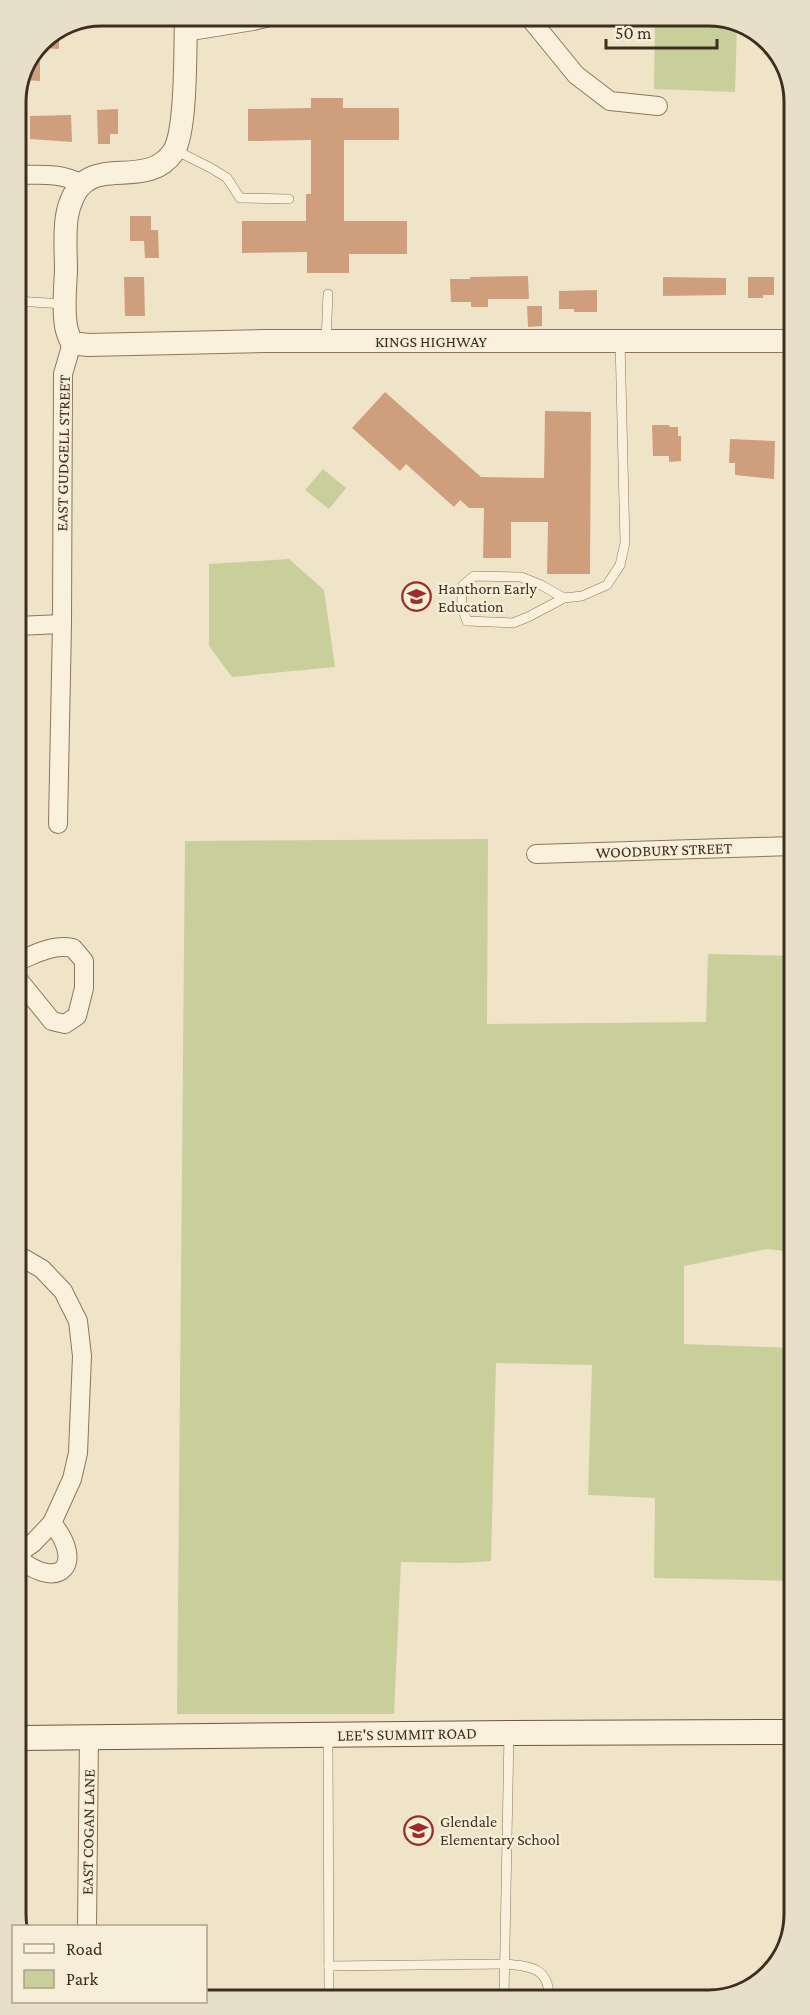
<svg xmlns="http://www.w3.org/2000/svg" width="810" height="2015" font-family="'Crimson Pro',serif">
<rect width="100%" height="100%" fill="#f0e4c8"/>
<g fill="#c9cf9b">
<path d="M655,15H715L737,24L735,92L654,89Z"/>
<path d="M323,469L346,488L329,509L305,490Z"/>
<path d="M289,559L324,590L335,667L232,677L209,646V564Z"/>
<path d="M488,839L487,1024L706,1022L708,954L793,956V1252L767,1249L684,1266V1344L794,1348V1581L654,1578L655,1498L588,1495L592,1365L496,1363L491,1561L464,1563L401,1562L394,1714H177L185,841Z"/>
</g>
<g fill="#cf9f7d">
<path d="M59,32V49L40,48V81L22,80L41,40Z"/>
<path d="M311,98H343V108H399V140H344V221H407V254H349V273H307V252L242,253V221H306V194H311V140L248,141V109L311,108Z"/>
<path d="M118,109V134H110V144H98L97,110Z"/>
<path d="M71,115L72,142L30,139V116Z"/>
<path d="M130,216H151V230H158L159,258H145L144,241H130Z"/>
<path d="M528,276L529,299H488V307H471V302H451L450,279H470V277Z"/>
<path d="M124,277H144L145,316H125Z"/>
<path d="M663,277L726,278V295L663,296Z"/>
<path d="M748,277H774V295H763V298H748Z"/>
<path d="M597,290V312H574V309H559V291Z"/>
<path d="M527,306H542V326L528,327Z"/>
<path d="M385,392L481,477L544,478L545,411L591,412L590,574H547L548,522H511V558H483L484,508H469L460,500L454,507L406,464L400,471L352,428Z"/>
<path d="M652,425H669L670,427H678V436H681V461L669,462V456H653Z"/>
<path d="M730,439L775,441L774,479L735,475V463H729Z"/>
</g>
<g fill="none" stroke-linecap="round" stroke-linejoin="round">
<defs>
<g id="service">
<path d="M175,150L211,168L227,178L240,198L289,199"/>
<path d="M16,301L64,304"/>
<path d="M326,341L328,294"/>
<path d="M564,598L541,585L521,577L474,576L463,585C461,599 461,608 467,621L513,623L528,617L564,598L582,596L607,585L620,565L625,543L620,341"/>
<path d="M328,1737L329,1998"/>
<path d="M329,1966L505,1964C529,1966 549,1967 549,1997"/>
<path d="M504,1997L509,1733"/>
</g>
<g id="minor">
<path d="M527,15L576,75L610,101L658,106"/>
<path d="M185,32L253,21L278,15"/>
<path d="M15,175C40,175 59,172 82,184"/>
<path d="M16,626L62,624"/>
<path d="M58,824L62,624L63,374L72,343"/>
<path d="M536,854L792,846"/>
<path d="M17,961C37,954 52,944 73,948L84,961V988L77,1016L65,1024L52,1021L17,978"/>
<path d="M18,1255L42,1269L63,1291L78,1321L82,1356L78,1453L72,1479L52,1523L33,1543L19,1553"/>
<path d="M19,1559C61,1592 85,1563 52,1523"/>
<path d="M87,1926L89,1737"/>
</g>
<path id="tertiary" d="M186,15C185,44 187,129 174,151C152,185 109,164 86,181C75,188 69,204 67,216C64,234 66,253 66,271C65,289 63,308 66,326C67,332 69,337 72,343L88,345L265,341H791"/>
<path id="secondary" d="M19,1738L509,1733L795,1732"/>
</defs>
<use href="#service" stroke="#8d765c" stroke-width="10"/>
<use href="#minor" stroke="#8d765c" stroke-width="20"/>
<use href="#tertiary" stroke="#8d765c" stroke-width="24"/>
<use href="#secondary" stroke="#6f573f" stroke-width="26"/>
<use href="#service" stroke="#faf1dc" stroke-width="9"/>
<use href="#minor" stroke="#faf1dc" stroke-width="18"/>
<use href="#tertiary" stroke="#faf1dc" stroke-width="22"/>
<use href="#secondary" stroke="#faf1dc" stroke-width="24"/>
</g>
<defs>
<symbol id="school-ring" viewBox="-11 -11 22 22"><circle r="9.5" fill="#f7eed8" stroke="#9e2a2b" stroke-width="1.5"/><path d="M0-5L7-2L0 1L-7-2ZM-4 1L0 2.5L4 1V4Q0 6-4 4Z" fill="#9e2a2b"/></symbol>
</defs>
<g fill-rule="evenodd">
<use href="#school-ring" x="400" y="580" width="33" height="33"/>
<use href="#school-ring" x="402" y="1814" width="33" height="33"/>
</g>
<g text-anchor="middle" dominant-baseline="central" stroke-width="4.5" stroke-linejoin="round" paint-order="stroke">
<g font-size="16" fill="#3d2e20" stroke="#f7eed8">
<text x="431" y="341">KINGS HIGHWAY</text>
<text transform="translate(63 453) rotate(-89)">EAST GUDGELL STREET</text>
<text transform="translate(664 850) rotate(-2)">WOODBURY STREET</text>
<text transform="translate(407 1734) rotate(-1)">LEE'S SUMMIT ROAD</text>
<text transform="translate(88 1832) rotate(-89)">EAST COGAN LANE</text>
</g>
<g font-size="16" fill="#3d2e20" stroke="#f7eed8" text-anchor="start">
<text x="438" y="588">Hanthorn Early<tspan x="438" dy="18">Education</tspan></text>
<text x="440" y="1821">Glendale<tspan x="440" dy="18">Elementary School</tspan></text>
</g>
</g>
<path d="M0 0H810V2015H0ZM102 26H708A76 76 0 0 1 784 102V1914A76 76 0 0 1 708 1990H102A76 76 0 0 1 26 1914V102A76 76 0 0 1 102 26Z" fill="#e8dfc9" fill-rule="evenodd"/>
<path fill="none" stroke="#3d2e20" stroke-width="3" d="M102 26H708A76 76 0 0 1 784 102V1914A76 76 0 0 1 708 1990H102A76 76 0 0 1 26 1914V102A76 76 0 0 1 102 26Z"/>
<rect x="12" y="1925" width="195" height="78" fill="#f7eed8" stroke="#ada18e" stroke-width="1.5"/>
<rect x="24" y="1944" width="30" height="9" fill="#faf1dc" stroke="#ada18e" stroke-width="1.5"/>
<text x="66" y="1955" font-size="18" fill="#3d2e20">Road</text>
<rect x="24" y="1970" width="30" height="18" fill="#c9cf9b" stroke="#ada18e" stroke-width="1.5"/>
<text x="66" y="1985" font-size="18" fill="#3d2e20">Park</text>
<path d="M606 39v9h111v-9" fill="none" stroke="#3d2e20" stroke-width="3"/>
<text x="615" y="39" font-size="18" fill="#3d2e20" stroke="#f7eed8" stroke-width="4.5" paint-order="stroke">50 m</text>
</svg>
